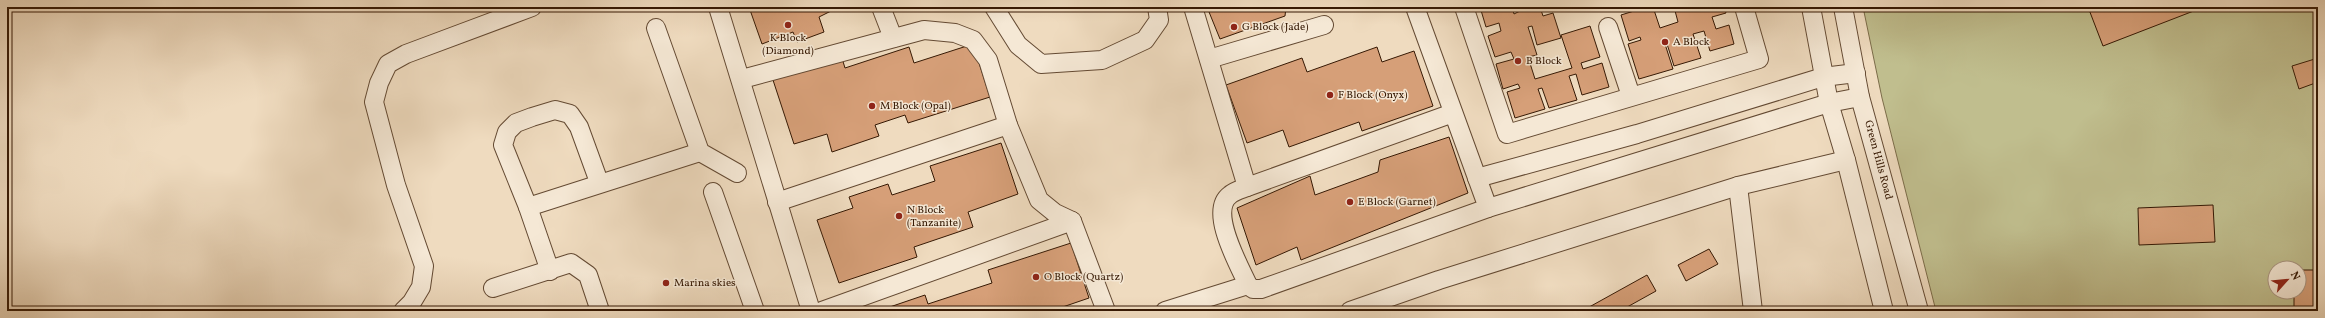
<svg xmlns="http://www.w3.org/2000/svg" width="2325" height="318" font-family="Vollkorn,serif">
<rect width="100%" height="100%" fill="#efdbbf"/>
<filter id="stains"><feTurbulence type="fractalNoise" baseFrequency=".005" numOctaves="4"/><feColorMatrix values="0 0 0 0 .2 0 0 0 0 .09 0 0 0 0 .02 0 0 0 .5 -.17"/></filter>
<radialGradient id="worn" r=".72"><stop offset=".6" stop-color="#630" stop-opacity="0"/><stop offset="1" stop-color="#630" stop-opacity=".3"/></radialGradient>
<path fill="#c0be8e" stroke="#7b6c49" fill-rule="evenodd" d="M1863,7H2318V311H1936L1882,98ZM2275,268H2299V292H2275Z"/>
<g fill="#d69f78" stroke="#361904">
<path d="M749,7H839L819,17L824,32L797,42L793,32L762,44Z"/>
<path d="M1207,7H1286L1285,16L1220,39Z"/>
<path d="M1480,7H1512L1514,14L1520,11L1519,7H1551L1541,10L1543,16L1553,13L1561,38L1537,45L1532,26L1528,27L1537,55L1528,57L1535,79L1572,68L1561,35L1590,26L1600,57L1581,63L1583,69L1602,63L1609,87L1582,95L1576,74L1569,76L1577,100L1549,108L1542,88L1538,89L1545,109L1515,118L1507,92L1520,88L1518,84L1503,89L1496,64L1514,59L1511,52L1495,57L1488,36L1501,31L1499,23L1486,27Z"/>
<path d="M1647,7H1653L1660,28L1678,22L1674,7H1724L1726,13L1712,17L1716,29L1729,25L1734,44L1710,51L1704,31L1693,34L1701,58L1674,66L1667,44H1665L1673,69L1639,79L1628,44L1641,40L1640,37L1629,41L1621,15Z"/>
<path d="M2088,7H2204L2103,46Z"/>
<path d="M973,44L990,97L908,123L905,115L875,125L879,136L832,152L827,134L794,144L772,77L841,55L845,68L909,47L914,63Z"/>
<path d="M1377,47L1382,62L1414,51L1433,106L1362,131L1359,122L1289,147L1283,130L1247,143L1226,85L1302,58L1307,72Z"/>
<path d="M2318,58V82L2299,89L2292,66Z"/>
<path d="M1449,137L1468,193L1301,260L1297,247L1256,265L1237,208L1310,176L1315,195L1378,172L1380,160Z"/>
<path d="M1001,143L1018,194L968,212L973,227L914,247L917,257L839,283L817,220L853,208L849,197L888,184L892,195L935,181L930,166Z"/>
<path d="M2213,205L2215,242L2139,245L2138,208Z"/>
<path d="M1071,243L1089,298L1051,311H878L925,295L928,304L992,283L988,270Z"/>
<path d="M1709,249L1718,264L1686,281L1678,265Z"/>
<path d="M2299,270H2318V311H2294V292H2299Z"/>
<path d="M1647,275L1656,291L1620,311H1582Z"/>
</g>
<g fill="none" stroke-linecap="round" stroke-linejoin="round">
<defs>
<g id="minor">
<path d="M718,7L811,311"/>
<path d="M881,7L893,38"/>
<path d="M994,7L1018,45L1041,64L1102,60L1145,40L1159,20L1157,7"/>
<path d="M1193,7L1247,187C1242,189 1234,191 1230,195C1208,211 1239,265 1248,285L1253,289H1261L1488,208L1415,7"/>
<path d="M1464,7L1507,134L1759,59L1744,7"/>
<path d="M1811,7L1829,103L1846,160L1884,311"/>
<path d="M1843,7L1860,97L1919,311"/>
<path d="M1608,27L1631,96"/>
<path d="M656,28L700,152L737,173"/>
<path d="M1209,59L1324,25"/>
<path d="M742,79L924,30L955,33L973,40L988,60L1008,125L1039,200L1055,213L1072,221L1106,311"/>
<path d="M1477,178L1637,134L1823,77L1856,73"/>
<path d="M1738,186L1753,311"/>
<path d="M1247,187L1453,113"/>
<path d="M713,192L755,311"/>
<path d="M777,202L1008,125"/>
<path d="M528,207L503,145L507,132L516,123L532,117L555,110L570,114L579,127L599,182"/>
<path d="M1488,208L1829,103L1860,97"/>
<path d="M550,271L528,207L700,152"/>
<path d="M493,288L571,263L588,275L600,311"/>
<path d="M403,311L412,302L421,287L424,266L396,185L374,102L379,83L388,64L406,54L532,7"/>
<path d="M822,311L1072,221"/>
<path d="M1165,311L1248,285"/>
<path d="M1350,311L1439,280L1738,186L1846,160"/>
</g>
</defs>
<use href="#minor" stroke="#644a33" stroke-width="20"/>
<use href="#minor" stroke="#f5e8d5" stroke-width="18"/>
</g>
<g fill="#8f2418" stroke="#f5e8d5" stroke-width="1.5">
<circle cx="788" cy="25" r="4"/>
<circle cx="1234" cy="27" r="4"/>
<circle cx="1665" cy="42" r="4"/>
<circle cx="1518" cy="61" r="4"/>
<circle cx="1330" cy="95" r="4"/>
<circle cx="872" cy="106" r="4"/>
<circle cx="1350" cy="202" r="4"/>
<circle cx="899" cy="216" r="4"/>
<circle cx="1036" cy="277" r="4"/>
<circle cx="666" cy="283" r="4"/>
</g>
<g text-anchor="middle" dominant-baseline="central" stroke-width="3" stroke-linejoin="round" paint-order="stroke">
<g font-size="11" fill="#361904" stroke="#f5e8d5" text-anchor="start">
<text x="1242" y="27">G Block (Jade)</text>
<text x="788" y="38" text-anchor="middle">K Block<tspan x="788" dy="13">(Diamond)</tspan></text>
<text x="1673" y="42">A Block</text>
<text x="1526" y="61">B Block</text>
<text x="1338" y="95">F Block (Onyx)</text>
<text x="880" y="106">M Block (Opal)</text>
<text x="1358" y="202">E Block (Garnet)</text>
<text x="907" y="210">N Block<tspan x="907" dy="13">(Tanzanite)</tspan></text>
<text x="1044" y="277">O Block (Quartz)</text>
<text x="674" y="283">Marina skies</text>
</g>
<g font-size="11" fill="#361904" stroke="#f5e8d5">
<text transform="translate(1878 160) rotate(75)">Green Hills Road</text>
</g>
</g>
<rect width="2325" height="318" fill="none" stroke="#efdbbf" stroke-width="24"/>
<rect x="8" y="8" width="2309" height="302" fill="none" stroke="#361904" stroke-width="2"/>
<rect x="12" y="12" width="2301" height="294" fill="none" stroke="#361904"/>
<g transform="translate(2287 280) rotate(63)"><circle r="19" fill="#f5e8d5" stroke="#a99581"/>
<path d="M0-3L7 15L0 10L-7 15Z" fill="#8f2418"/>
<text y="-6" font-size="11" font-weight="bold" text-anchor="middle" fill="#361904">N</text>
</g>
<rect width="100%" height="100%" filter="url(#stains)"/>
<rect width="100%" height="100%" fill="url(#worn)"/>
</svg>
